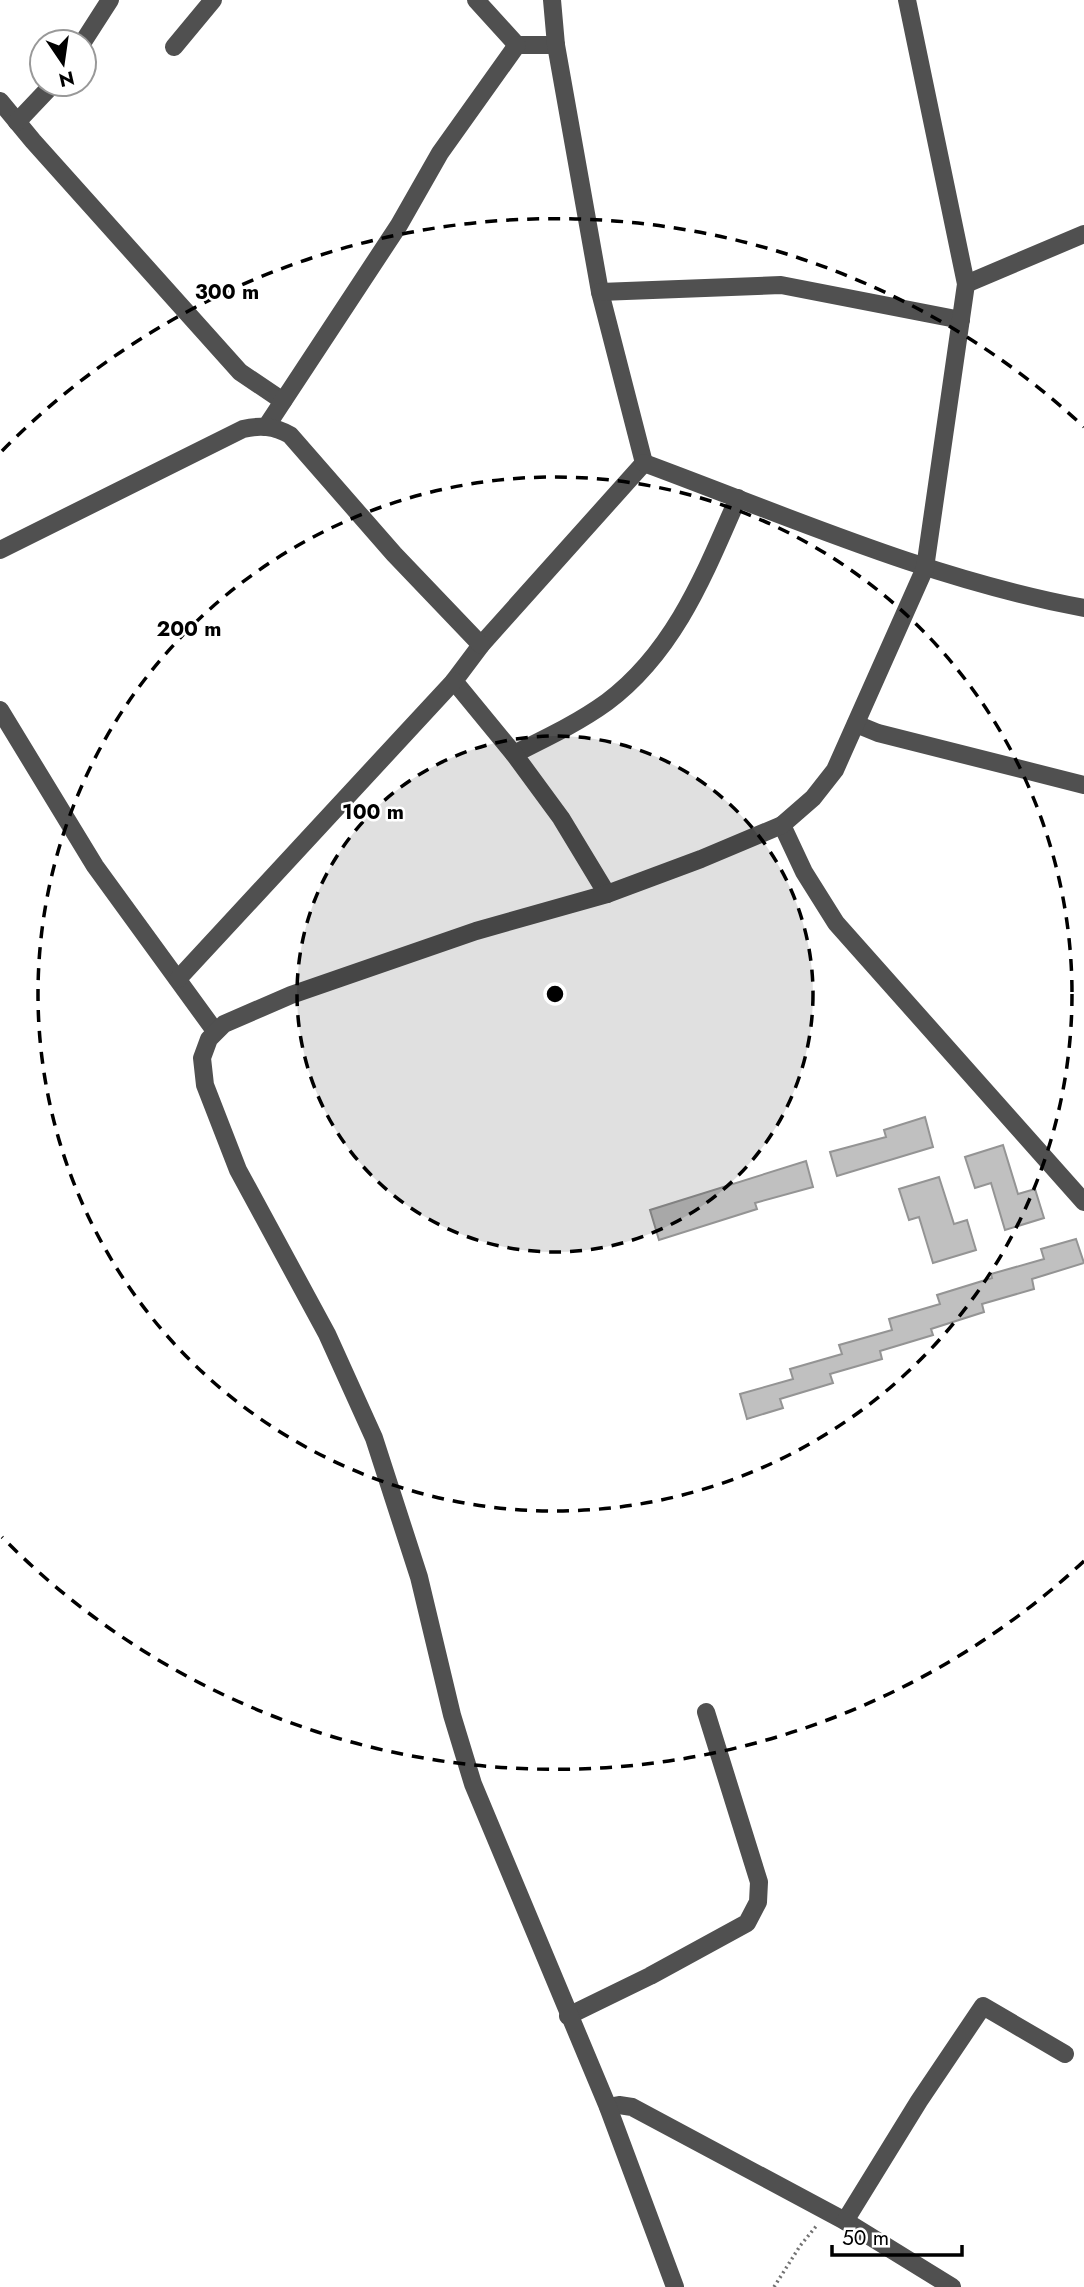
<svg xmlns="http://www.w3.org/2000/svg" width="1084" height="2287" font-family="Jost,sans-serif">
<rect width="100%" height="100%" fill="#fff"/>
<g fill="#c0c0c0" stroke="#949494" stroke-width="2">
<path d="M925,1117L933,1147L837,1176L830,1152L886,1137L884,1130Z"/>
<path d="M1003,1145L1018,1194L1035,1189L1044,1218L1005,1230L991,1183L975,1188L965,1157Z"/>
<path d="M806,1161L813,1187L755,1203L757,1209L659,1240L650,1210Z"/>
<path d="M939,1177L954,1224L967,1220L976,1250L933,1263L919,1217L909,1220L899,1189Z"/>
<path d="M1076,1239L1084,1263L1032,1279L1034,1289L982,1304L984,1312L931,1329L933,1335L880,1351L882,1359L830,1374L833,1383L780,1399L783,1408L747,1419L740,1394L793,1379L790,1369L842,1354L839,1345L892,1330L889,1319L940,1304L937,1295L992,1278L991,1274L1044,1259L1041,1249Z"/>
</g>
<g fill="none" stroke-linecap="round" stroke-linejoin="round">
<path stroke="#727272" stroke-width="3.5" stroke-dasharray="2 3.5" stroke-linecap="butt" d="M774,2287L800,2246L818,2224"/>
<g stroke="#505050" stroke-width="18">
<path d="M476,0L517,45H556"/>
<path d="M552,0L556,45L600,292L644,463"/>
<path d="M83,42L110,0"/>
<path d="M174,47L213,0"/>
<path d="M0,101L33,141L240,372L283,401"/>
<path d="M17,122L53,84"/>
<path d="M966,284L1084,234"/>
<path d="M600,292L781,285L961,320"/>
<path d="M266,427L399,225L440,153L517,45"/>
<path d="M644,463L481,645L454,681L514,754C546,738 578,723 607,702C675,651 705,573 738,498"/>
<path d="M644,463C790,517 929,579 1084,608"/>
<path d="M0,550L243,429C260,425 274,426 290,435L394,554L481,645"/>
<path d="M0,710L95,866L215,1031"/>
<path d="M856,724L878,733L1084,785"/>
<path d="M514,754L561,818L607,894"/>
<path d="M782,825L804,872L836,923L1084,1202"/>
<path d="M178,979L454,681"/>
<path d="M568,2016L650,1976L747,1923L758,1902L759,1882L706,1712"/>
<path d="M608,2107L619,2105L632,2107L845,2221L952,2287"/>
<path d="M845,2221L919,2101L983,2006L1065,2054"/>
<path d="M675,2287L608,2107L473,1784L452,1715L419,1577L374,1438L327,1334L238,1170L205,1085L202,1058L209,1039L224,1024L291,995L476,931L607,894L701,859L782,825L813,798L835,770L925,568L966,284L907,0"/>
</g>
</g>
<circle cx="555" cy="994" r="258" fill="#000" fill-opacity=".12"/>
<g fill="none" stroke="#000" stroke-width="3.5" stroke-dasharray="12 9">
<circle cx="555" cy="994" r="258"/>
<circle cx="555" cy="994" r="517"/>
<path d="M1084 1561A775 775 0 0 1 2 1537M2 451A775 775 0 0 1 1084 427"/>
</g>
<circle cx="555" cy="994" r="10" fill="#000" stroke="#fff" stroke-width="3.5"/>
<g font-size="21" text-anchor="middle" font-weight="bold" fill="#000" stroke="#fff" stroke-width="5" stroke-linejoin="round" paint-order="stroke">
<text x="227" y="299">300 m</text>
<text x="189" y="636">200 m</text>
<text x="373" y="819">100 m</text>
</g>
<g transform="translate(63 63) rotate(167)"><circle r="33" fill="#ffffff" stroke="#999999" stroke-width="2"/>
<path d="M0-5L12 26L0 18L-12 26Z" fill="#000000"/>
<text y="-10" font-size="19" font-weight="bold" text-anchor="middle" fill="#000000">N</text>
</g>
<path d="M832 2245v10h130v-10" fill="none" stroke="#000000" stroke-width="3.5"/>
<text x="842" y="2245" font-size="21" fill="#000000" stroke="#ffffff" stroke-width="5" paint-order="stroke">50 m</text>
</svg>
